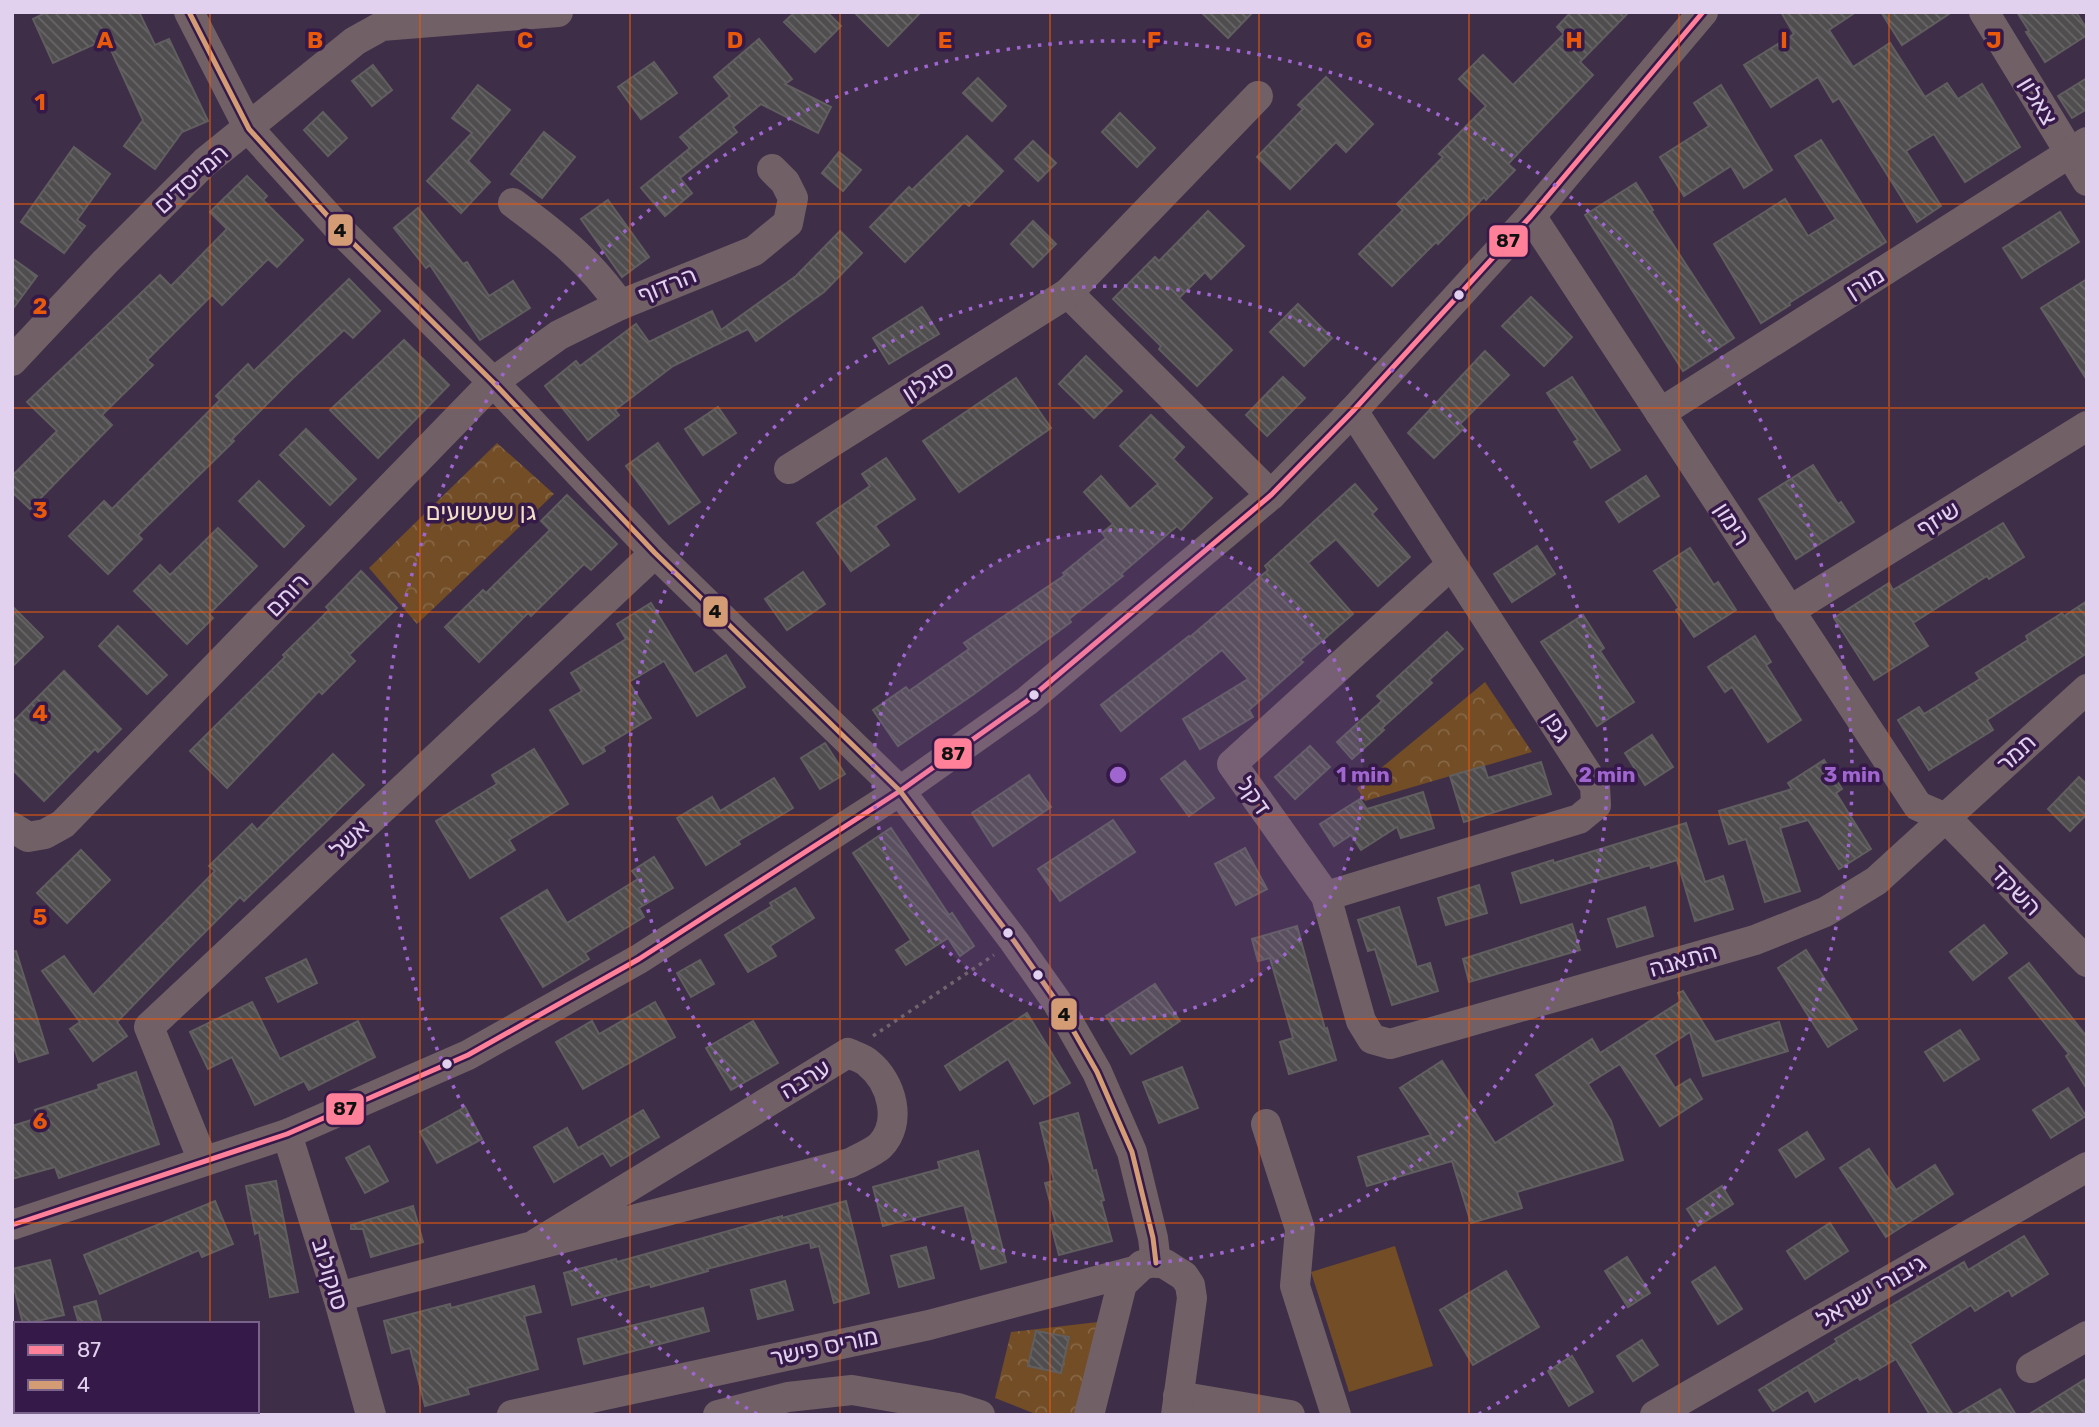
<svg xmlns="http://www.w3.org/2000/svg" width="2099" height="1427" font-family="Rubik,Heebo,sans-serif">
<defs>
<pattern id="forest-crowns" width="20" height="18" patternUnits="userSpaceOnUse" patternTransform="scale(1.75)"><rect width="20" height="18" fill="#724d25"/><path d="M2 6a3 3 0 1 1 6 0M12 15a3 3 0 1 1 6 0" fill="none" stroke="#866645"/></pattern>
<pattern id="building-back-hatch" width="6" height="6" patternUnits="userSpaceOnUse" patternTransform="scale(1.75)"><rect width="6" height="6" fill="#504d4f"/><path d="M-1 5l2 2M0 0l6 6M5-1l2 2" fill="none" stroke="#696669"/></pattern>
</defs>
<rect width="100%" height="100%" fill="#3e2e48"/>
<g fill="url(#forest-crowns)">
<path d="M497,443L554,494L417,624L369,568Z"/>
<path d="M1485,682L1532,752L1365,801L1357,788Z"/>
<path d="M1098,1322L1079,1415H1038L995,1398L1011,1332Z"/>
</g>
<path fill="#724d25" d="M1395,1246L1433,1366L1349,1392L1311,1272Z"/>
<g fill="url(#building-back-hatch)" stroke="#605e5f" stroke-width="2">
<path d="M47,12H139L155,45L169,39L208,121L182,132L155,169L124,146L143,120L106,39L53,63L33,19Z"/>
<path d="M795,12H827L841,26L815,52L784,22Z"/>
<path d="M854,12H921L888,46Z"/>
<path d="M1201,12H1253L1228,38Z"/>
<path d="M1571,12H1629L1580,62L1593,75L1508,164L1515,170L1486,200L1484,197L1438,244L1436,242L1392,286L1359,254L1403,210L1397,204L1443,157L1439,154L1486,106L1459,79L1483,55L1513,85L1564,34L1557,27Z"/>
<path d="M1781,12H1856L1829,30L1853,67L1890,43L1925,97L1947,83L1958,99L1982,84L2020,147L1965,182L1934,134L1906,151L1941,206L1917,222L1839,98L1833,102L1818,77L1771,107L1744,65L1794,34Z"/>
<path d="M1881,12H1952L1902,45Z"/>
<path d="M2017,12H2076L2087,29V35L2045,62L2026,32L2029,31Z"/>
<path d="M759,39L792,79L785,84L831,107L818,133L761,104L733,127L737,132L680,178L692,193L665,216L641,188L690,148L680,137L730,96L714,77Z"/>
<path d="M654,62L677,93L641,119L618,87Z"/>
<path d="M373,65L392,90L372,106L352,81Z"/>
<path d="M1326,77L1373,124L1346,152L1336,142L1290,189L1257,157L1303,109L1298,105Z"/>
<path d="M978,78L1006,106L992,121L963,93Z"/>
<path d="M2087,78V109L2072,118L2058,96Z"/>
<path d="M478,85L510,110L468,161L490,182L461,213L427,181L472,133L452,118Z"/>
<path d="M1721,85L1772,170L1744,188L1731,166L1684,196L1660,157L1709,126L1694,103Z"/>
<path d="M323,112L347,138L328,156L304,130Z"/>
<path d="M1120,113L1155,148L1137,167L1102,132Z"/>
<path d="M544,132L575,157L542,198L511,174Z"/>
<path d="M967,136L1003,171L969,206L964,202L905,262L870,227L909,187L912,190Z"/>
<path d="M1821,140L1886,242L1789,303L1790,305L1761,323L1714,244L1785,199L1808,236L1836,219L1795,156Z"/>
<path d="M1033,141L1056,163L1038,181L1015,159Z"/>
<path d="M74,147L110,174L77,220L85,226L64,253L21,222Z"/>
<path d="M839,152L861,170L843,191L822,173Z"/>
<path d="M247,176L267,196L263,200L303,240L277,267L268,259L222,305L212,295L147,360L153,365L102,415L112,425L30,509L12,492V476L57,431L27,402L160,275L171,286L227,229L210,212Z"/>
<path d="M1636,183L1653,210L1651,211L1734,338L1683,371L1585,215Z"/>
<path d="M608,200L649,257L622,277L581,219Z"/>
<path d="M418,208L463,264L467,262L489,296L513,281L530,308L480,340L430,265L426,268L394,228Z"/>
<path d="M1208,211L1244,246L1211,279L1205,272L1179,298L1232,350L1197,386L1159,349L1161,346L1113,299L1155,257L1159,261Z"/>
<path d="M2060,212L2079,242L2022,278L2003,248Z"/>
<path d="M1033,221L1056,244L1033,267L1011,244Z"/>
<path d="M840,231L862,253L824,292L756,341L748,329L673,366L615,410L619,415L588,440L545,386L576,361L580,366L636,324L649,342L712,311L721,330L796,276Z"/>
<path d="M12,258L37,276L12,310Z"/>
<path d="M349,279L380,311L353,338L344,330L292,379L232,439L234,441L138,535L142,539L108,574L69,536L104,501L112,509L220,400L216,396L248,364L254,371Z"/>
<path d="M2087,279V380L2041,308Z"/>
<path d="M1531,297L1572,337L1544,366L1502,326Z"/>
<path d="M1298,304L1332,338L1304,366L1270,332Z"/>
<path d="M922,307L939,334L889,364L873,338Z"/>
<path d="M404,340L449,385L378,458L330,410Z"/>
<path d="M1485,351L1509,375L1460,424L1464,428L1434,458L1408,433Z"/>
<path d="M1086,356L1122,391L1094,418L1059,384Z"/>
<path d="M1283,377L1305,398L1267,436L1246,415Z"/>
<path d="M1572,377L1620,450L1591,468L1574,442L1578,440L1547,393Z"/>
<path d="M1016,378L1051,428L959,492L923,441Z"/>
<path d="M718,407L736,433L703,455L685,429Z"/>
<path d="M1151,415L1184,447L1173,459L1212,498L1181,530L1177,526L1121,574L1123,576L1069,619L1071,622L974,694L898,746L873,710L906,687L909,691L969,649L964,643L1065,575L1063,573L1106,538L1102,533L1113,524L1084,492L1101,476L1130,509L1158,484L1120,446Z"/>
<path d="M306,429L356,479L330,505L280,455Z"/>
<path d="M658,443L700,502L669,524L626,466Z"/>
<path d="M886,458L915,499L875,526L889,545L851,571L817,523L870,486L862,474Z"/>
<path d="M1813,465L1838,504L1841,502L1854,522L1796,559L1759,499Z"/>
<path d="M1646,476L1659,496L1619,522L1606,502Z"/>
<path d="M259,481L304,526L284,547L239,501Z"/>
<path d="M1355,484L1377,509L1372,514L1410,557L1378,586L1336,539L1308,563L1353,614L1300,660L1303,662L1249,710L1253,717L1200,749L1183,719L1248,679L1222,650L1121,731L1101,705L1189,636L1190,637L1268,570L1265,566Z"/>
<path d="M567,495L617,544L591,570L584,564L531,616L528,613L479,662L445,627L483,590L486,593L550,530L541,521Z"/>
<path d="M2003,523L2024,557L1989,579L1987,576L1913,623L1928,646L1874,680L1834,618L1889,583L1893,590Z"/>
<path d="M218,528L257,566L209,614L213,618L187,644L134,591L160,565L170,575Z"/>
<path d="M1537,546L1555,574L1512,602L1494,574Z"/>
<path d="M1690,548L1714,585L1718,582L1736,610L1694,637L1676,610L1679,608L1654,571Z"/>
<path d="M361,571L397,608L349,655L355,661L322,694L319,691L227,788L190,751L285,657L283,655L329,610L326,607Z"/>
<path d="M803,572L825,604L787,630L765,599Z"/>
<path d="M2087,601V653L1987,720L1993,730L1929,770L1898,720L1919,707L1924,714L1980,679L1976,673L2028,640L2026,636L2062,613L2064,616Z"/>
<path d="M651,603L694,674L726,655L745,687L697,716L664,661L629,682L651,718L603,747L605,751L583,764L550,710L582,691L571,673L626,639L617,624Z"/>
<path d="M12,606L43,637L12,667Z"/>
<path d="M1583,615L1604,648L1600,651L1634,702L1597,726L1541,642Z"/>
<path d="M118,626L167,675L147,694L99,646Z"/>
<path d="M1447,632L1463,649L1429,680L1432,683L1382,728L1384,730L1352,759L1337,742L1382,701L1377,696Z"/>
<path d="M1755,636L1771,662L1766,665L1801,720L1768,742L1732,687L1725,692L1708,667Z"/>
<path d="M64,671L121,729L98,752L95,749L44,801L12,769V723Z"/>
<path d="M1652,735L1673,767L1645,785L1625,753Z"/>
<path d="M825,743L845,774L820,789L801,758Z"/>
<path d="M1310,746L1330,767L1295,799L1275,777Z"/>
<path d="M534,749L568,804L509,840L515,850L470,878L436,821L497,784L492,775Z"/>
<path d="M333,754L364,785L244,901L240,897L176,961L117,1022L127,1036L93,1061L70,1029L80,1022L42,971L64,956L93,995L215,871L209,866L252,824L257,830Z"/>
<path d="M1824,760L1842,789L1836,793L1871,849L1839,869L1808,820L1780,828L1800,891L1765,902L1746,839L1729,844L1719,811L1792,789L1788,783Z"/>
<path d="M1185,761L1214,798L1189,816L1161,779Z"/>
<path d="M1541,762L1551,794L1464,822L1450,776L1484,766L1488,778Z"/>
<path d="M1029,775L1051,807L993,846L972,813Z"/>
<path d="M2079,777L2087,785V814L2070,831L2048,809Z"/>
<path d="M774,778L793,808L738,841L740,844L706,865L677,818L712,797L720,811Z"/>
<path d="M1423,792L1434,828L1401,838L1397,827L1361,850L1351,835L1334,846L1320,824L1360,799L1367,809Z"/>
<path d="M1113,820L1135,852L1060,901L1038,869Z"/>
<path d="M1686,823L1705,882L1723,876L1733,909L1695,921L1677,860L1651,868L1650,865L1521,903L1512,873L1553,860L1554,863Z"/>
<path d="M891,828L949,915L952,913L974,946L960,956L948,938L906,965L896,950L911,940L853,853Z"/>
<path d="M1245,848L1267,889L1236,905L1215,864Z"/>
<path d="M81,850L110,880L67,923L37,893Z"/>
<path d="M654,857L673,888L639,908L644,917L585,953L589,959L543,987L501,918L547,890L567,923L638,879L632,871Z"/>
<path d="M1479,885L1487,913L1446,925L1438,898Z"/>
<path d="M795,888L814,918L770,946L776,956L748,972L725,935L772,906L770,903Z"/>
<path d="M1399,907L1417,967L1430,963L1438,991L1392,1005L1375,949L1368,951L1358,920Z"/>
<path d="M1645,907L1653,936L1617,947L1608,919Z"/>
<path d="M1572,924L1580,950L1469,982L1463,959Z"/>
<path d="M1984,925L2007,953L1973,980L1950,952Z"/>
<path d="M1297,926L1325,1029L1327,1028L1336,1060L1289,1074L1280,1042L1293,1038L1270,958L1258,961L1252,939Z"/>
<path d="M1806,950L1857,1029L1828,1047L1778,968Z"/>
<path d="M16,951L48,1053L19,1062L12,1041V952Z"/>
<path d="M306,959L317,983L278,1002L266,978Z"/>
<path d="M700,960L714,984L691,997L677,973Z"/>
<path d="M2029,963L2087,1037V1089L2066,1056L2069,1054L2009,978Z"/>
<path d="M1155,984L1180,1021L1131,1054L1106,1016Z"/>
<path d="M1683,991L1715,1042L1779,1022L1788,1051L1703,1076L1690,1032L1654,1055L1675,1088L1690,1079L1702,1099L1660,1126L1620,1064L1588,1084L1611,1121L1623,1160L1517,1192L1522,1208L1471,1223L1452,1161L1367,1186L1358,1157L1431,1135L1400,1088L1442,1061L1495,1143L1555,1105L1536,1075L1592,1039L1600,1053L1681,1001L1678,993Z"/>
<path d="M252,1002L280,1059L358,1021L375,1057L309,1090L304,1081L255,1105L232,1057L208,1069L190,1032Z"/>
<path d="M655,1002L675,1037L583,1089L556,1042L592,1021L599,1034Z"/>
<path d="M1027,1013L1070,1083L1034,1104L1008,1059L960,1090L945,1066Z"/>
<path d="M753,1021L778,1063L731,1090L706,1048Z"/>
<path d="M1960,1030L1979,1059L1944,1081L1925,1052Z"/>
<path d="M1182,1067L1198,1108L1159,1123L1143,1082Z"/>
<path d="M136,1072L159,1144L59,1178L55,1167L12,1179V1126L38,1118L35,1110L99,1089L98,1085Z"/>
<path d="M2068,1088L2086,1116L2051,1138L2033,1110Z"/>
<path d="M465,1107L482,1139L437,1163L420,1132Z"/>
<path d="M643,1110L659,1137L611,1166L603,1153L554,1182L534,1147L567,1128L578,1148Z"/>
<path d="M1078,1113L1093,1171L1096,1170L1104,1200L1101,1201L1112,1241L1059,1255L1051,1225L1056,1224L1045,1183L1054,1181L1040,1123Z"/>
<path d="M1807,1132L1824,1159L1796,1177L1779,1150Z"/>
<path d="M369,1146L388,1181L365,1193L346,1158Z"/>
<path d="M1869,1149L1896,1190L1935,1165L1953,1194L1886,1237L1840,1168Z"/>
<path d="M978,1151L1006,1262L981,1269L964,1205L883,1226L873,1187L940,1169L938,1162Z"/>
<path d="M276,1181L298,1292L270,1297L259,1232L255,1234L246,1186Z"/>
<path d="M1722,1186L1733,1204L1698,1226L1687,1209Z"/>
<path d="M215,1201L233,1244L202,1257L199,1250L100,1294L84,1255Z"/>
<path d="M846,1201L869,1293L834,1303L819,1246L811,1248L810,1242L707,1269L708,1271L651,1287L650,1284L572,1305L564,1273L616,1259L617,1262L782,1216V1218Z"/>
<path d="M413,1206L423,1242L371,1257L363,1229H351V1225Z"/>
<path d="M1830,1223L1848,1251L1805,1279L1787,1251Z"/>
<path d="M2024,1236L2048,1274L2012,1296L2009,1290L1975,1311L1971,1305L1910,1344L1953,1415H1930L1896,1359L1860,1380L1858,1377L1815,1402L1808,1390L1773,1411L1759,1390L1837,1342L1835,1339L1964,1262L1968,1270Z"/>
<path d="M926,1247L934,1278L899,1287L891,1256Z"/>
<path d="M1627,1257L1650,1293L1628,1307L1605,1271Z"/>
<path d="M50,1260L64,1315L23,1324L12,1280V1269Z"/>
<path d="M1715,1267L1742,1309L1718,1324L1692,1282Z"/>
<path d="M1506,1271L1539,1327L1473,1365L1440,1310Z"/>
<path d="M785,1281L793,1310L758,1319L751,1290Z"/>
<path d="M534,1286L541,1312L524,1316L538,1369L467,1388L469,1394L425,1406L410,1348L392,1353L384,1321L450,1304L451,1308Z"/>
<path d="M96,1301L102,1324H79L74,1307Z"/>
<path d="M703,1308L709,1331L584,1364L578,1339Z"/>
<path d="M1036,1331L1069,1337L1061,1373L1028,1366Z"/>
<path d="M1642,1340L1658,1365L1633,1381L1617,1356Z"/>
<path d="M1572,1356L1593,1392L1569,1406L1548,1371Z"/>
<path d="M2087,1378V1415H2028Z"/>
<path d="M2000,1389L2016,1415H1956Z"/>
</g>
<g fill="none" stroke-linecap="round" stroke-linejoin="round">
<path stroke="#72646d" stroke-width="3.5" stroke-dasharray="3.5 5" stroke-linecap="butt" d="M873,1036L994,955"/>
<g stroke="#726067" stroke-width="30">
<path d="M189,12L249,129L343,233L493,382L655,553L900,791L1014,941L1057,1002L1097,1072L1132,1152L1153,1238L1156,1263"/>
<path d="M1984,12L2087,181"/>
<path d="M513,203C555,234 590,261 620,305"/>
<path d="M1531,216L1918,806L1946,818L2087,962"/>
<path d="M1068,293L1271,495"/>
<path d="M12,361L106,261L205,162L355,41L382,26L558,12"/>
<path d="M1660,413L2087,142"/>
<path d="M789,469L1068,293L1258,96"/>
<path d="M1451,565L1232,764L1326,896L1361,1021L1372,1039L1390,1044L1755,940L1825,912L1876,881L2087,689"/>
<path d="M1789,611L2087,426"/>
<path d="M12,827L28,837L45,834L63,824L493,382L559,335L620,305L754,251L788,223L793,198L785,182L772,169"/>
<path d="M1326,896L1579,819L1596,805L1595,786L1353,411"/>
<path d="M1266,1124L1300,1229L1295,1286L1336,1415"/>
<path d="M287,1134L338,1297L371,1415"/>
<path d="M203,1161L149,1027L655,553"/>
<path d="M12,1225L287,1134L468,1055L639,959L900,791L1027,701L1271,495L1353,411L1531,216L1703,12"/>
<path d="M338,1297L850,1163C859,1158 872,1153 880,1146C903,1123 892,1082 868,1063C863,1058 854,1056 848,1053L537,1243"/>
<path d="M2031,1368L2087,1336"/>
<path d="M1178,1396L1290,1415"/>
<path d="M512,1415L929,1325L1134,1271"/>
<path d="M718,1415L788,1397L852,1390L958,1408L980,1415"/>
<path d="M1089,1415L1122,1284L1142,1265L1154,1262L1165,1264L1184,1276L1190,1285L1192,1298L1176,1415"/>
<path d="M1655,1415L2087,1167"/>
</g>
<defs>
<path id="bus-1" d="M12,1225L287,1134L468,1055L639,959L900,791L1027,701L1271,495L1353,411L1531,216L1703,12"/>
<path id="bus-2" d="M189,12L249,129L343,233L493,382L655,553L900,791L1014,941L1057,1002L1097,1072L1132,1152L1153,1238L1156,1263"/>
</defs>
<use href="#bus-1" stroke="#351948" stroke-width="10"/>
<use href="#bus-2" stroke="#351948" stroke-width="10"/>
<use href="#bus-1" stroke="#ff8098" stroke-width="5"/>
<use href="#bus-2" stroke="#d39c74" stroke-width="5"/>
</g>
<path fill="none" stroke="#e8590c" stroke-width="2" stroke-opacity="0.55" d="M210,12V1324M420,12V1415M630,12V1415M840,12V1415M1050,12V1415M1259,12V1415M1469,12V1415M1679,12V1415M1889,12V1415M12,204H2087M12,408H2087M12,612H2087M12,815H2087M12,1019H2087M12,1223H2087M210,1411V1415"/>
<circle cx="1118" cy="775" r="245" fill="#9f66cf" fill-opacity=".12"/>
<g fill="none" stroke="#9f66cf" stroke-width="3.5" stroke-dasharray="3.5 7">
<circle cx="1118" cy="775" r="245"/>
<circle cx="1118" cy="775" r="489"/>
<path d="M757 1414A734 734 0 1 1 1479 1414"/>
</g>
<g fill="#e1d1ee" stroke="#351948" stroke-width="2.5">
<circle cx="1459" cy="295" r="6"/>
<circle cx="1034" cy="695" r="6"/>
<circle cx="1008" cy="933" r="6"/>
<circle cx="1038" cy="975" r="6"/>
<circle cx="447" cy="1064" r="6"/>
</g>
<g text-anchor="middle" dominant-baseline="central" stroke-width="7" stroke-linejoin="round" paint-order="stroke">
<g font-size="24" fill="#e1d1ee" stroke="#351948">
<text transform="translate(2038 101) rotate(59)">צאלון</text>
<text transform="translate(191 179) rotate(-42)">המייסדים</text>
<text transform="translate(1865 283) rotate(-32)">מורן</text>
<text transform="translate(667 285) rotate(-22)">הרדוף</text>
<text transform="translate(928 381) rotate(-32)">סיגלון</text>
<text transform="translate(1938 519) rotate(-32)">שיזף</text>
<text transform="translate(1732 524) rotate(57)">רימון</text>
<text transform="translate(287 595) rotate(-46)">רותם</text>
<text transform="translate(1557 727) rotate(57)">גפן</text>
<text transform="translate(2016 753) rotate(-43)">תמר</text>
<text transform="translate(1254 796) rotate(55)">דקל</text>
<text transform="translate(349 839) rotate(-43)">אשל</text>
<text transform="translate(2016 890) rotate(46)">השקד</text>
<text transform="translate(1683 960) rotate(-16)">התאנה</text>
<text transform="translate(805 1079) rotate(-31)">ערבה</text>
<text transform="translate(330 1274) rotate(73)">סוקולוב</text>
<text transform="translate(1871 1291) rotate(-30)">גיבורי ישראל</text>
<text transform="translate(824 1347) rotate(-12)">מוריס פישר</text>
</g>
<g font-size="24" fill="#f3dfc8" stroke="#351948">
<text x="481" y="512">גן שעשועים</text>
</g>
</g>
<g font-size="23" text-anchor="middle" font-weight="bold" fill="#e8590c" stroke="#351948" stroke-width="7" stroke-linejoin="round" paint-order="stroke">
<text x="105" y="48">A</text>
<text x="315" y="48">B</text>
<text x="525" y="48">C</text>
<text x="735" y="48">D</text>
<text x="945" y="48">E</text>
<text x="1154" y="48">F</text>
<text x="1364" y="48">G</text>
<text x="1574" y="48">H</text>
<text x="1784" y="48">I</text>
<text x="1994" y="48">J</text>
<text x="40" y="110">1</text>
<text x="40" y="314">2</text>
<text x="40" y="518">3</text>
<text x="40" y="721">4</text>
<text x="40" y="925">5</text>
<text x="40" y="1129">6</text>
</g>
<circle cx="1118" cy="775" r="10" fill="#9f66cf" stroke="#351948" stroke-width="3.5"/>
<g font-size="21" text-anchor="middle" font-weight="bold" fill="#9f66cf" stroke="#351948" stroke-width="7" stroke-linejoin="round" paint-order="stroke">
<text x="1363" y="782">1 min</text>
<text x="1607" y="782">2 min</text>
<text x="1852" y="782">3 min</text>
</g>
<g stroke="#351948" stroke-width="2.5">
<rect x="327" y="213" width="27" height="34" rx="7" fill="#d39c74"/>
<rect x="1488" y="224" width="41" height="34" rx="7" fill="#ff8098"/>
<rect x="702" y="595" width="27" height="33" rx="7" fill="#d39c74"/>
<rect x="933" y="737" width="40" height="33" rx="7" fill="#ff8098"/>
<rect x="1050" y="997" width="28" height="34" rx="7" fill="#d39c74"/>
<rect x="325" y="1092" width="40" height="34" rx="7" fill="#ff8098"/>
</g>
<g font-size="19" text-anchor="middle" font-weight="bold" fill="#111">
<text x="340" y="237">4</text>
<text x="1508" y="247">87</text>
<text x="715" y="618">4</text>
<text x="953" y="760">87</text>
<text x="1064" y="1021">4</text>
<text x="345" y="1115">87</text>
</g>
<rect width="2099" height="1427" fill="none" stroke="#e1d1ee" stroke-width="28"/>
<rect x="14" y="1322" width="245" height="91" fill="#351948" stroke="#7a638a" stroke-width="2"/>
<rect x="28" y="1345" width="35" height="10" fill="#ff8098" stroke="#7a638a" stroke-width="2"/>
<text x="77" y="1357" font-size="21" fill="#e1d1ee">87</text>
<rect x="28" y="1380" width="35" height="10" fill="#d39c74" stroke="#7a638a" stroke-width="2"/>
<text x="77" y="1392" font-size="21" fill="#e1d1ee">4</text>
</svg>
